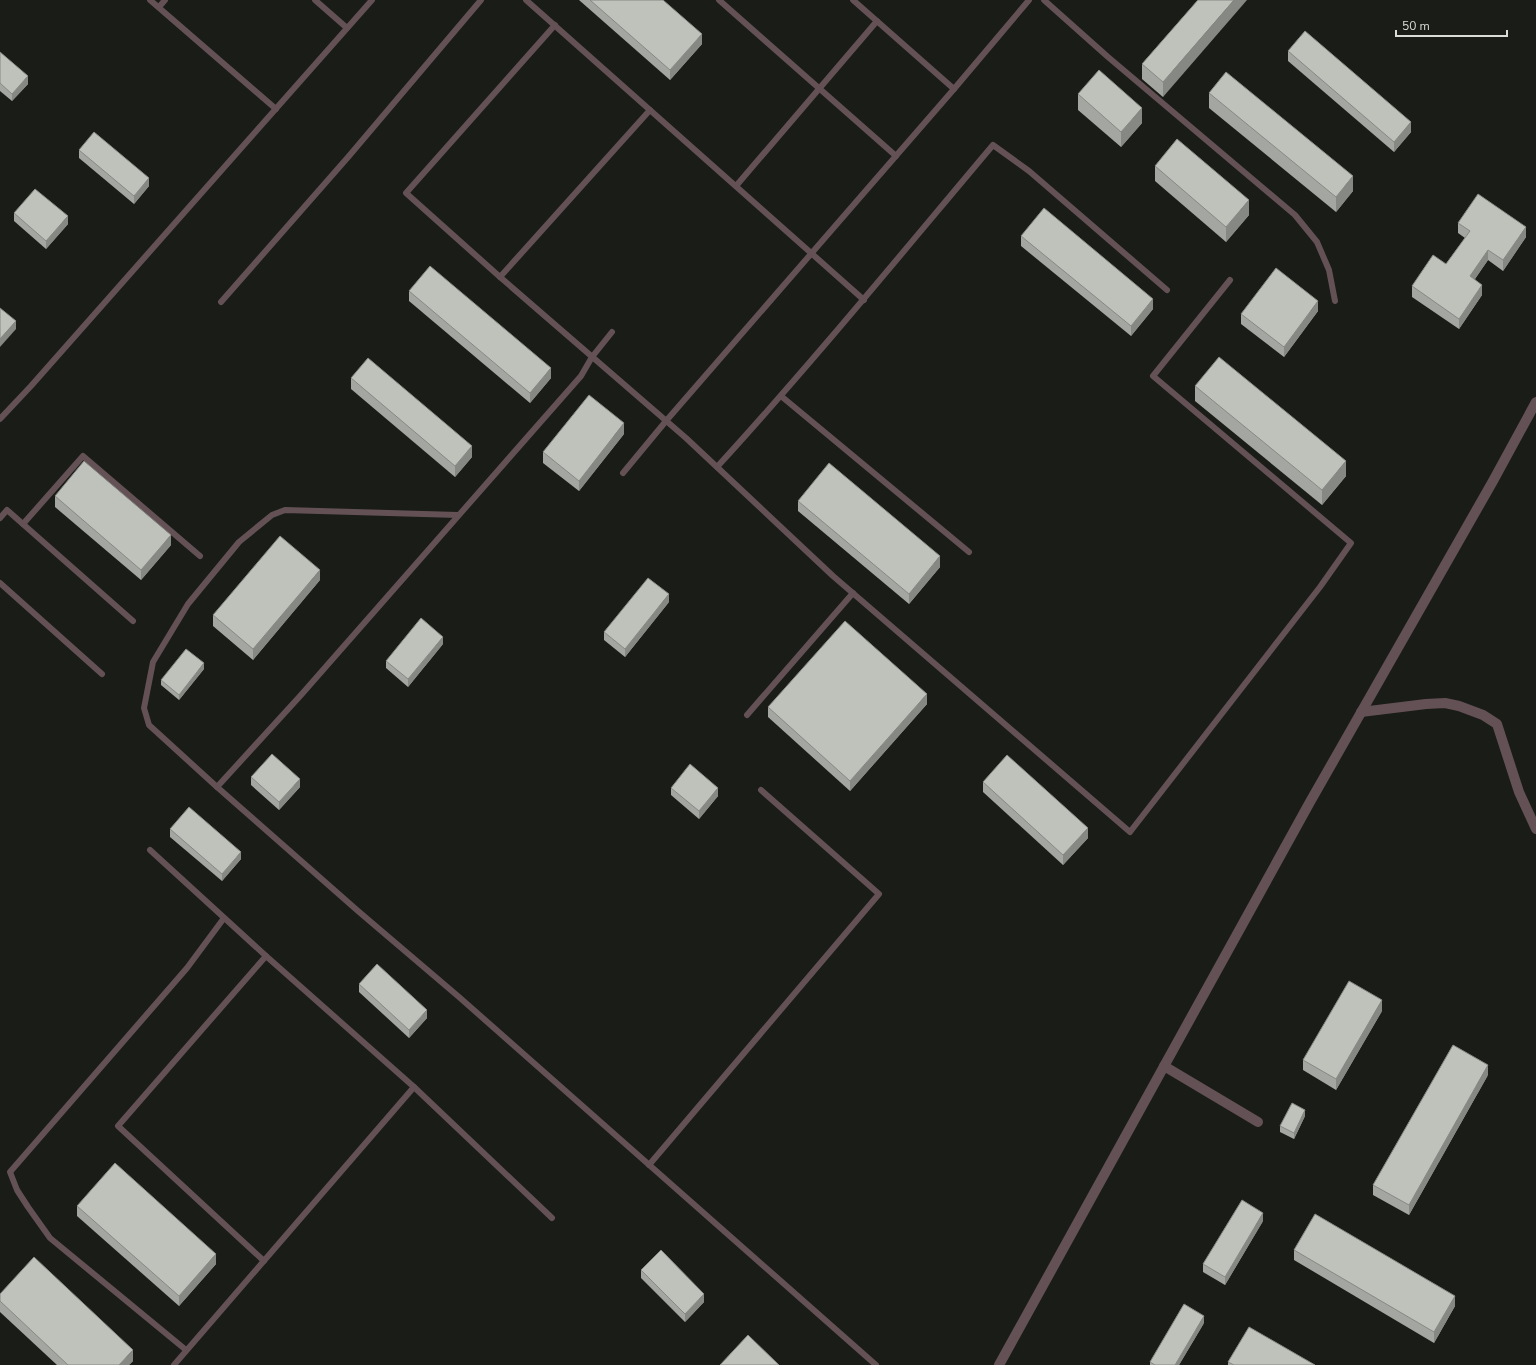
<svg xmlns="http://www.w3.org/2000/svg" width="1536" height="1365" font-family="'Nunito Sans',sans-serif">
<rect width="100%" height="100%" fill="#1a1c17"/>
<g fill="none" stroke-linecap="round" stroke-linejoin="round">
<g stroke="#645156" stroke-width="6">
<path d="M150,0L276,109"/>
<path d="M315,0L347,28"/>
<path d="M526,0L864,300"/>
<path d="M719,0L896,156"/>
<path d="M1044,0L1108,57L1295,215L1317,242L1329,270L1335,301"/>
<path d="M159,7L165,0"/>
<path d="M555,25L406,193L500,277L650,110"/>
<path d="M954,89L1029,0"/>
<path d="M736,186L877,21"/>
<path d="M500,277L686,438L833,576L1130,832L1320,587L1351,543L1153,376L1230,280"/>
<path d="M221,302L349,156L481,0"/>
<path d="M612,332L592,357L581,376L301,695L217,787L358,911L459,997L876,1365"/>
<path d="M781,396L969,552"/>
<path d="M0,419L31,386L372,0"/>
<path d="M717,467C812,363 902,253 993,145L1029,171L1167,290"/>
<path d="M623,473L666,421L954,89L853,0"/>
<path d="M0,518L7,510L133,621"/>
<path d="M23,524L83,456L200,556"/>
<path d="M0,583L102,674"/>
<path d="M747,715L853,593"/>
<path d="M217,787L149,725L144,708L153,662L188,604L239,542L272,515L285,510L458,515"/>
<path d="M150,850L266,956"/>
<path d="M649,1165L879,894L761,790"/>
<path d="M264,1261L118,1126L266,956L414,1087"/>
<path d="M186,1350L50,1238L28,1207L17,1190L10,1172L187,968L224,918"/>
<path d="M174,1365L414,1087L552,1218"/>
</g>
<g stroke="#645156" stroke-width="10">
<path d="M1361,712L1426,704L1445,703L1459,706L1483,715L1497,724L1519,792L1536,829"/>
<path d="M1164,1066L1258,1122"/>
<path d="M999,1365L1310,802L1493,481L1536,402"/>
</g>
</g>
<g fill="#a4a7a1">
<path d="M579,0H663L702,44L670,80Z"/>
<path d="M1198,0L1163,97L1142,79V64Z"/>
<path d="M1288,51L1411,132L1394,152L1288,61Z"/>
<path d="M0,52L28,84L12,101L0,91Z"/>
<path d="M1209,93L1353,191L1336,212L1209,108Z"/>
<path d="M1078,94L1142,123L1121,147L1078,110Z"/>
<path d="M79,150L149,186L134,204L79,158Z"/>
<path d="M1155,166L1249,215L1226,242L1155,181Z"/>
<path d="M14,213L68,224L46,249L14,221Z"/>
<path d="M1458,223L1526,237L1503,271L1488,260L1475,279L1482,295L1459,329L1412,297V286L1446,264L1465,238L1458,233Z"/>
<path d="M1021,236L1153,309L1131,336L1021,246Z"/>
<path d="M409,291L551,378L530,403L409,301Z"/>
<path d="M1318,311L1284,357L1241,324V314Z"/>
<path d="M351,378L472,457L455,477L351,389Z"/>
<path d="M1195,386L1346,476L1322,505L1195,401Z"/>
<path d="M624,434L579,491L543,463V452Z"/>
<path d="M55,496L171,545L141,580L55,507Z"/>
<path d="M798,501L940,567L909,604L798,511Z"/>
<path d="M320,580L253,660L213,626V615Z"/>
<path d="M669,602L625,657L604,640V632Z"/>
<path d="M443,644L408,687L386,668V661Z"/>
<path d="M204,669L179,700L161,685V680Z"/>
<path d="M927,704L850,791L768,717V707Z"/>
<path d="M251,777L300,787L279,810L251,785Z"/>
<path d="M983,782L1088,838L1063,865L983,792Z"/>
<path d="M671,788L718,796L699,819L671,795Z"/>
<path d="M170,829L241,859L222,881L170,837Z"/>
<path d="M359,984L427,1018L409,1038L359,992Z"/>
<path d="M1382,1011L1336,1090L1303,1070V1060Z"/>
<path d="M1488,1075L1409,1215L1373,1195V1185Z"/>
<path d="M1305,1116L1294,1139L1280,1132V1126Z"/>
<path d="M77,1206L216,1264L179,1306L77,1216Z"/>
<path d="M1263,1221L1225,1285L1203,1272V1264Z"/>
<path d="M1294,1250L1455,1306L1434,1343L1294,1260Z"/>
<path d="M641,1270L704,1302L685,1322L641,1278Z"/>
<path d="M0,1294L133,1361L129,1365H57L0,1312Z"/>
<path d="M1204,1323L1179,1365H1150V1362Z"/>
<path d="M1228,1362L1315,1365H1228Z"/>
</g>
<g fill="#868883">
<path d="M1234,0H1247L1163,97V82Z"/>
<path d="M702,34V44L670,80V70Z"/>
<path d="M28,76V84L12,101V94Z"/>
<path d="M1142,108V123L1121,147V132Z"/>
<path d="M1411,122V132L1394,152V142Z"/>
<path d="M1353,176V191L1336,212V197Z"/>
<path d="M149,178V186L134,204V196Z"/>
<path d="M1249,200V215L1226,242V227Z"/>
<path d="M68,216V224L46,249V241Z"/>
<path d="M1526,227V237L1503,271V260Z"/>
<path d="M1488,250V260L1470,286V276Z"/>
<path d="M1482,285V295L1459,329V319Z"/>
<path d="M1153,299V309L1131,336V326Z"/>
<path d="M1318,301V311L1284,357V347Z"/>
<path d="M16,321V329L0,347V339Z"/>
<path d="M551,368V378L530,403V393Z"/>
<path d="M624,423V434L579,491V481Z"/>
<path d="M472,446V457L455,477V466Z"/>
<path d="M1346,461V476L1322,505V490Z"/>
<path d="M171,535V545L141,580V570Z"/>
<path d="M940,556V567L909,604V594Z"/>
<path d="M320,570V580L253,660V649Z"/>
<path d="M669,594V602L625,657V649Z"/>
<path d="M443,637V644L408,687V679Z"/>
<path d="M204,663V669L179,700V695Z"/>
<path d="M927,694V704L850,791V781Z"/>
<path d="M300,779V787L279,810V802Z"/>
<path d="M718,788V796L699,819V811Z"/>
<path d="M1088,828V838L1063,865V855Z"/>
<path d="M241,852V859L222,881V874Z"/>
<path d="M1382,1000V1011L1336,1090V1079Z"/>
<path d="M427,1010V1018L409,1038V1030Z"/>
<path d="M1488,1065V1075L1409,1215V1205Z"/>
<path d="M1305,1110V1116L1294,1139V1133Z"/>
<path d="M1263,1213V1221L1225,1285V1277Z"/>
<path d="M216,1254V1264L179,1306V1296Z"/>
<path d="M704,1294V1302L685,1322V1314Z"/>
<path d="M1455,1296V1306L1434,1343V1332Z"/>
<path d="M1204,1316V1323L1179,1365H1175Z"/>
<path d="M133,1350V1361L129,1365H119Z"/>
</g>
<g fill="#bfc2bb" stroke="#868883">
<path d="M590,0H663L702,34L670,70Z"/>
<path d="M1198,0H1234L1163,82L1142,64Z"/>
<path d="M1305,31L1411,122L1394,142L1288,51Z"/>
<path d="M0,52L28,76L12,94L0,83Z"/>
<path d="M1099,70L1142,108L1121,132L1078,94Z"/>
<path d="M1226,72L1353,176L1336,197L1209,93Z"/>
<path d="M94,132L149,178L134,196L79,150Z"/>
<path d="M1177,139L1249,200L1226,227L1155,166Z"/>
<path d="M35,189L68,216L46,241L14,213Z"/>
<path d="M1478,194L1526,227L1503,260L1488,250L1470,276L1482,285L1459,319L1412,286L1433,255L1446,264L1470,231L1458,223Z"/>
<path d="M1044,208L1153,299L1131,326L1021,236Z"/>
<path d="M430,266L551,368L530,393L409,291Z"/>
<path d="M1276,268L1318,301L1284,347L1241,314Z"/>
<path d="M0,308L16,321L0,339Z"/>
<path d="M1219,357L1346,461L1322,490L1195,386Z"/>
<path d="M368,358L472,446L455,466L351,378Z"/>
<path d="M589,395L624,423L579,481L543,452Z"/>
<path d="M84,461L171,535L141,570L55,496Z"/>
<path d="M829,463L940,556L909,594L798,501Z"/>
<path d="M280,536L320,570L253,649L213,615Z"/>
<path d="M648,578L669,594L625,649L604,632Z"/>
<path d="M421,618L443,637L408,679L386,661Z"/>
<path d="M845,621L927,694L850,781L768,707Z"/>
<path d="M186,649L204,663L179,695L161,680Z"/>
<path d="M272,754L300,779L279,802L251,777Z"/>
<path d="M1007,755L1088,828L1063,855L983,782Z"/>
<path d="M690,764L718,788L699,811L671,788Z"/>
<path d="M189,807L241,852L222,874L170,829Z"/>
<path d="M377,964L427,1010L409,1030L359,984Z"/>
<path d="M1349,981L1382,1000L1336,1079L1303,1060Z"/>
<path d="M1453,1045L1488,1065L1409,1205L1373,1185Z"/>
<path d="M1292,1103L1305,1110L1294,1133L1280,1126Z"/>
<path d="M115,1163L216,1254L179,1296L77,1206Z"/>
<path d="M1242,1200L1263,1213L1225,1277L1203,1264Z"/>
<path d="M1315,1214L1455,1296L1434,1332L1294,1250Z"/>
<path d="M661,1250L704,1294L685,1314L641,1270Z"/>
<path d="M34,1257L133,1350L119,1365H68L0,1301V1294Z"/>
<path d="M1184,1304L1204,1316L1175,1365H1155L1150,1362Z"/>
<path d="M1249,1327L1315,1365H1234L1228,1362Z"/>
<path d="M748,1335L779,1365H720Z"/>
</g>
<path d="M1396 30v6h111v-6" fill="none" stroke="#dadcd8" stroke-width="2"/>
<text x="1402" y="30" font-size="12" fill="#dadcd8" stroke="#1a1c17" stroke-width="3" paint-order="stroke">50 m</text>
</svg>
